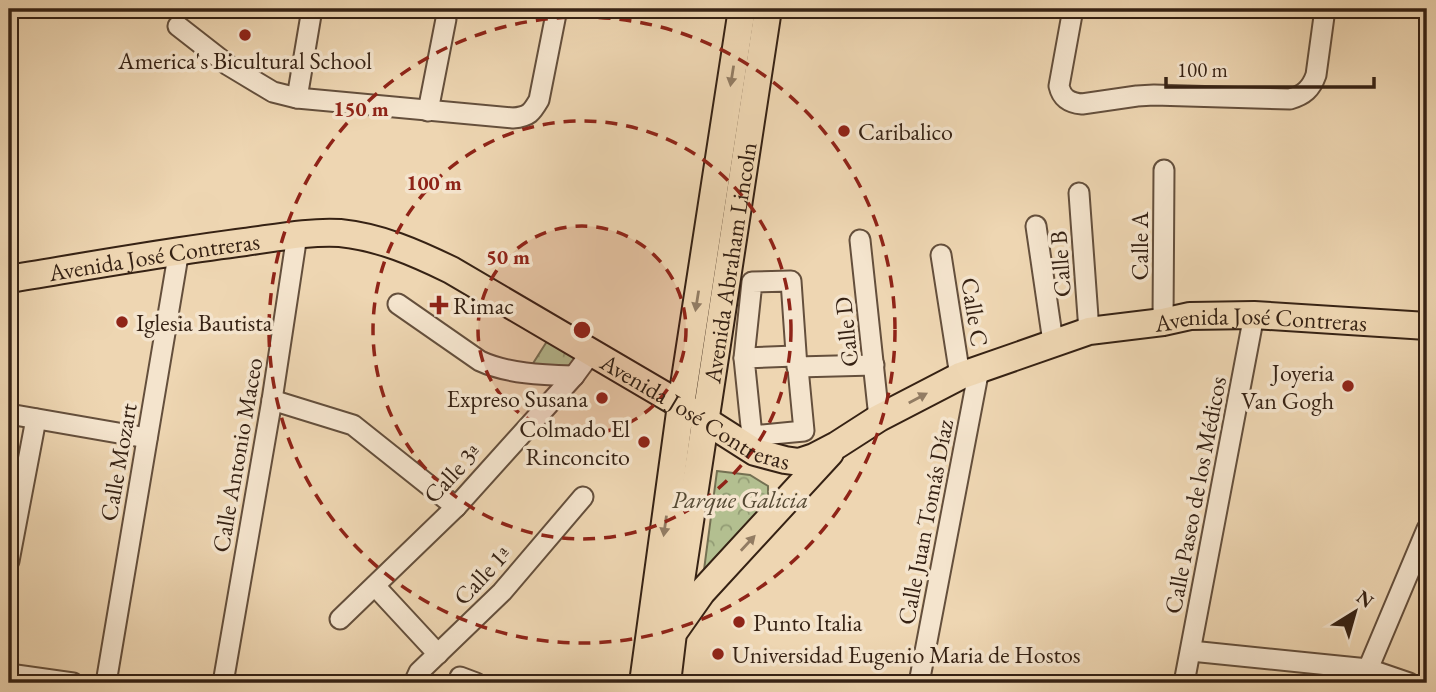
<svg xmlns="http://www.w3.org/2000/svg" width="1436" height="692" font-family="'EB Garamond',serif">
<defs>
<pattern id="forest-crowns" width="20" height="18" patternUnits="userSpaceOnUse" patternTransform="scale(1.75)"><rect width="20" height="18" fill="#b3bf90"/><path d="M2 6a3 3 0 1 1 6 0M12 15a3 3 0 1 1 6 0" fill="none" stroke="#929b74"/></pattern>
</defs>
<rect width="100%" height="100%" fill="#eed6b2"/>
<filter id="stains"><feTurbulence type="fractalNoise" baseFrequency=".00286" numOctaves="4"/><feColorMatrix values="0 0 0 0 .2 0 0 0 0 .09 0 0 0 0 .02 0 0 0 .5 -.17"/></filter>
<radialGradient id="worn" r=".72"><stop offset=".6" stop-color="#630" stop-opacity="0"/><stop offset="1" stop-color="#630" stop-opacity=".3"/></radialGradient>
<g fill="url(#forest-crowns)" stroke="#747052" stroke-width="2">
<path d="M549,338L581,357L573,370L532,365Z"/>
<path d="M717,471L750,475L768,486V501L702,585Z"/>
</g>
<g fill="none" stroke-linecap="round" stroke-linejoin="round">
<defs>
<g id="minor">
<path d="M1073,9L1059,86C1062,99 1070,103 1082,104L1137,96L1154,95L1290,99C1304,95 1311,89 1316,75L1325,9"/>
<path d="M178,26L228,65L273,92L297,98L513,118C529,117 532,112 539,100L557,9"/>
<path d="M297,98L312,9"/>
<path d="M428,111L446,19"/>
<path d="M1079,193L1089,331"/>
<path d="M1036,226L1053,342"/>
<path d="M860,240L879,418"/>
<path d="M941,255L960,376"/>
<path d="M398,304L480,361C508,374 544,375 574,376"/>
<path d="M1163,322L1164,170"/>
<path d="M795,356L744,358L752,436L804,431L798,368"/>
<path d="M744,358L752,282L791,281L797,367L874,365"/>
<path d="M272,400L353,425L456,507"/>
<path d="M9,414L147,438"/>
<path d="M9,561L36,419"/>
<path d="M375,586L438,654"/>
<path d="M340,619L456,507L574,376L591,353"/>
<path d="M1191,651L1368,669L1409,683"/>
<path d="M1368,669L1427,529"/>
<path d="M9,674L73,683"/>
<path d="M460,677L476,683"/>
<path d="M106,683L179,250"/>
<path d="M223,683L272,400L297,235"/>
<path d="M414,683L419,672L502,592L583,497"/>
<path d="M919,683L979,369"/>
<path d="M1184,683L1254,315"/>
</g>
<g id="major">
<path id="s1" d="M9,279C88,266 166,252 245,242C275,238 311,231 340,233C380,237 416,253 451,270L681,405L755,452L785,460L799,462L814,457L837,445L879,418L960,376L1089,331L1163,322L1190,316L1254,315L1427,326"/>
<path d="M676,629L702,592L830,453"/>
<path d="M643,683L681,405L742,9"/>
<path id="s2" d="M667,683L673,633L768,9"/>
</g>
</defs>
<use href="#minor" stroke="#644f3c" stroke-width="23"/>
<use href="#major" stroke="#362214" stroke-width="30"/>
<use href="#minor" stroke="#f4e4cd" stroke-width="19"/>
<use href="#major" stroke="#eed6b2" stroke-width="26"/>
</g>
<defs><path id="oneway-solid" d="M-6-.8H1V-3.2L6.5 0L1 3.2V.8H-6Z" transform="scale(1.75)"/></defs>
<g fill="#927c63">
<use href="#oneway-solid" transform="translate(732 76) rotate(99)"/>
<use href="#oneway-solid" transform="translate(697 301) rotate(99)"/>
<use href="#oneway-solid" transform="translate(918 398) rotate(-28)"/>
<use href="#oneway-solid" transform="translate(665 526) rotate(98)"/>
<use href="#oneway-solid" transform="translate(748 543) rotate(-47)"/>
</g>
<circle cx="582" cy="330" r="104" fill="#8f2418" fill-opacity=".12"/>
<g fill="none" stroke="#8f2418" stroke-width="3.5" stroke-dasharray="12 9">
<circle cx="582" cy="330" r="104"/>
<circle cx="582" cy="330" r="209"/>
<circle cx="582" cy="330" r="313"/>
</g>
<g fill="#8f2418" stroke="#f4e4cd" stroke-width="2.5">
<circle cx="245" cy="35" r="7"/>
<circle cx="844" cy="131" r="7"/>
<path d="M435.5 294.5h7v7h7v7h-7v7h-7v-7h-7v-7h7z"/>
<circle cx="122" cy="322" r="7"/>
<circle cx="1348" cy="386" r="7"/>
<circle cx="602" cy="398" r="7"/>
<circle cx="644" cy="442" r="7"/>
<circle cx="739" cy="622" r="7"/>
<circle cx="718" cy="654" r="7"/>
</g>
<g text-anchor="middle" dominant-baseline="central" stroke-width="7" stroke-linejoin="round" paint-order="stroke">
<g font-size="24" fill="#362214" stroke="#f4e4cd" text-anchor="start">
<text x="245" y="60" text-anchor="middle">America's Bicultural School</text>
<text x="858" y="131">Caribalico</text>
<text x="453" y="305">Rimac</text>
<text x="136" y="322">Iglesia Bautista</text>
<text x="1334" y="372" text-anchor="end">Joyeria<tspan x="1334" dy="28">Van Gogh</tspan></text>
<text x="588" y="398" text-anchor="end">Expreso Susana</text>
<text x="630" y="428" text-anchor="end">Colmado El<tspan x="630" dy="28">Rinconcito</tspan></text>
<text x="753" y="622">Punto Italia</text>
<text x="732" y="654">Universidad Eugenio Maria de Hostos</text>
</g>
<g font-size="24" fill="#362214" stroke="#f4e4cd">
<text transform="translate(1139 246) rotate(-90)">Calle A</text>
<text stroke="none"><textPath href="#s1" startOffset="147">Avenida José Contreras</textPath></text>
<text stroke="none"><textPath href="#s2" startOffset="425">Avenida Abraham Lincoln</textPath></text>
<text transform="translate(1060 264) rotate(-94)">Calle B</text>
<text transform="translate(975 312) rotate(81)">Calle C</text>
<text stroke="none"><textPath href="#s1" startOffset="1344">Avenida José Contreras</textPath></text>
<text transform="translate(846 332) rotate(-96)">Calle D</text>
<text stroke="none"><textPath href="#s1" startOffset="735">Avenida José Contreras</textPath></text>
<text transform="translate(237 455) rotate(-80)">Calle Antonio Maceo</text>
<text transform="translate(118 462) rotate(-80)">Calle Mozart</text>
<text transform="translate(452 473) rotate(-47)">Calle 3ª</text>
<text transform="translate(1195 495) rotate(-79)">Calle Paseo de los Médicos</text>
<text transform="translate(925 522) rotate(-79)">Calle Juan Tomás Díaz</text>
<text transform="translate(482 575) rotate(-47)">Calle 1ª</text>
</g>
<g font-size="24" font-style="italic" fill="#554933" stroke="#f4e4cd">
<text x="740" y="499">Parque Galicia</text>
</g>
</g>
<circle cx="582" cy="330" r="10" fill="#8f2418" stroke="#f4e4cd" stroke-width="3.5"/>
<g font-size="21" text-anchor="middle" font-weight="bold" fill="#8f2418" stroke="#f4e4cd" stroke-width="7" stroke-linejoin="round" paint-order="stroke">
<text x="361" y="116">150 m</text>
<text x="434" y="190">100 m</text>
<text x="508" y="264">50 m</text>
</g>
<rect width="1436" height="692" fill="none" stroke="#eed6b2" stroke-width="35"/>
<rect x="10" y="10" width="1415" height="671" fill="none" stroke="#362214" stroke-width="3.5"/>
<rect x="18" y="18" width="1401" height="657" fill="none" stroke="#362214" stroke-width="2"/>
<g transform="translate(1355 612) rotate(37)" stroke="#f4e4cd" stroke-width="5" paint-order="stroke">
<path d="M0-5L12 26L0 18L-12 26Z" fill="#362214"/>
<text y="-10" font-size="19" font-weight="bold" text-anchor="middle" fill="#362214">N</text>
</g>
<path d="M1166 77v10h208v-10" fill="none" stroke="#362214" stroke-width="3.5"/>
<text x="1177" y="77" font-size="21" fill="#362214" stroke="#f4e4cd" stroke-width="5" paint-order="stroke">100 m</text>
<rect width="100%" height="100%" filter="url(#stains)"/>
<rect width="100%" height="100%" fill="url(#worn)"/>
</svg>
